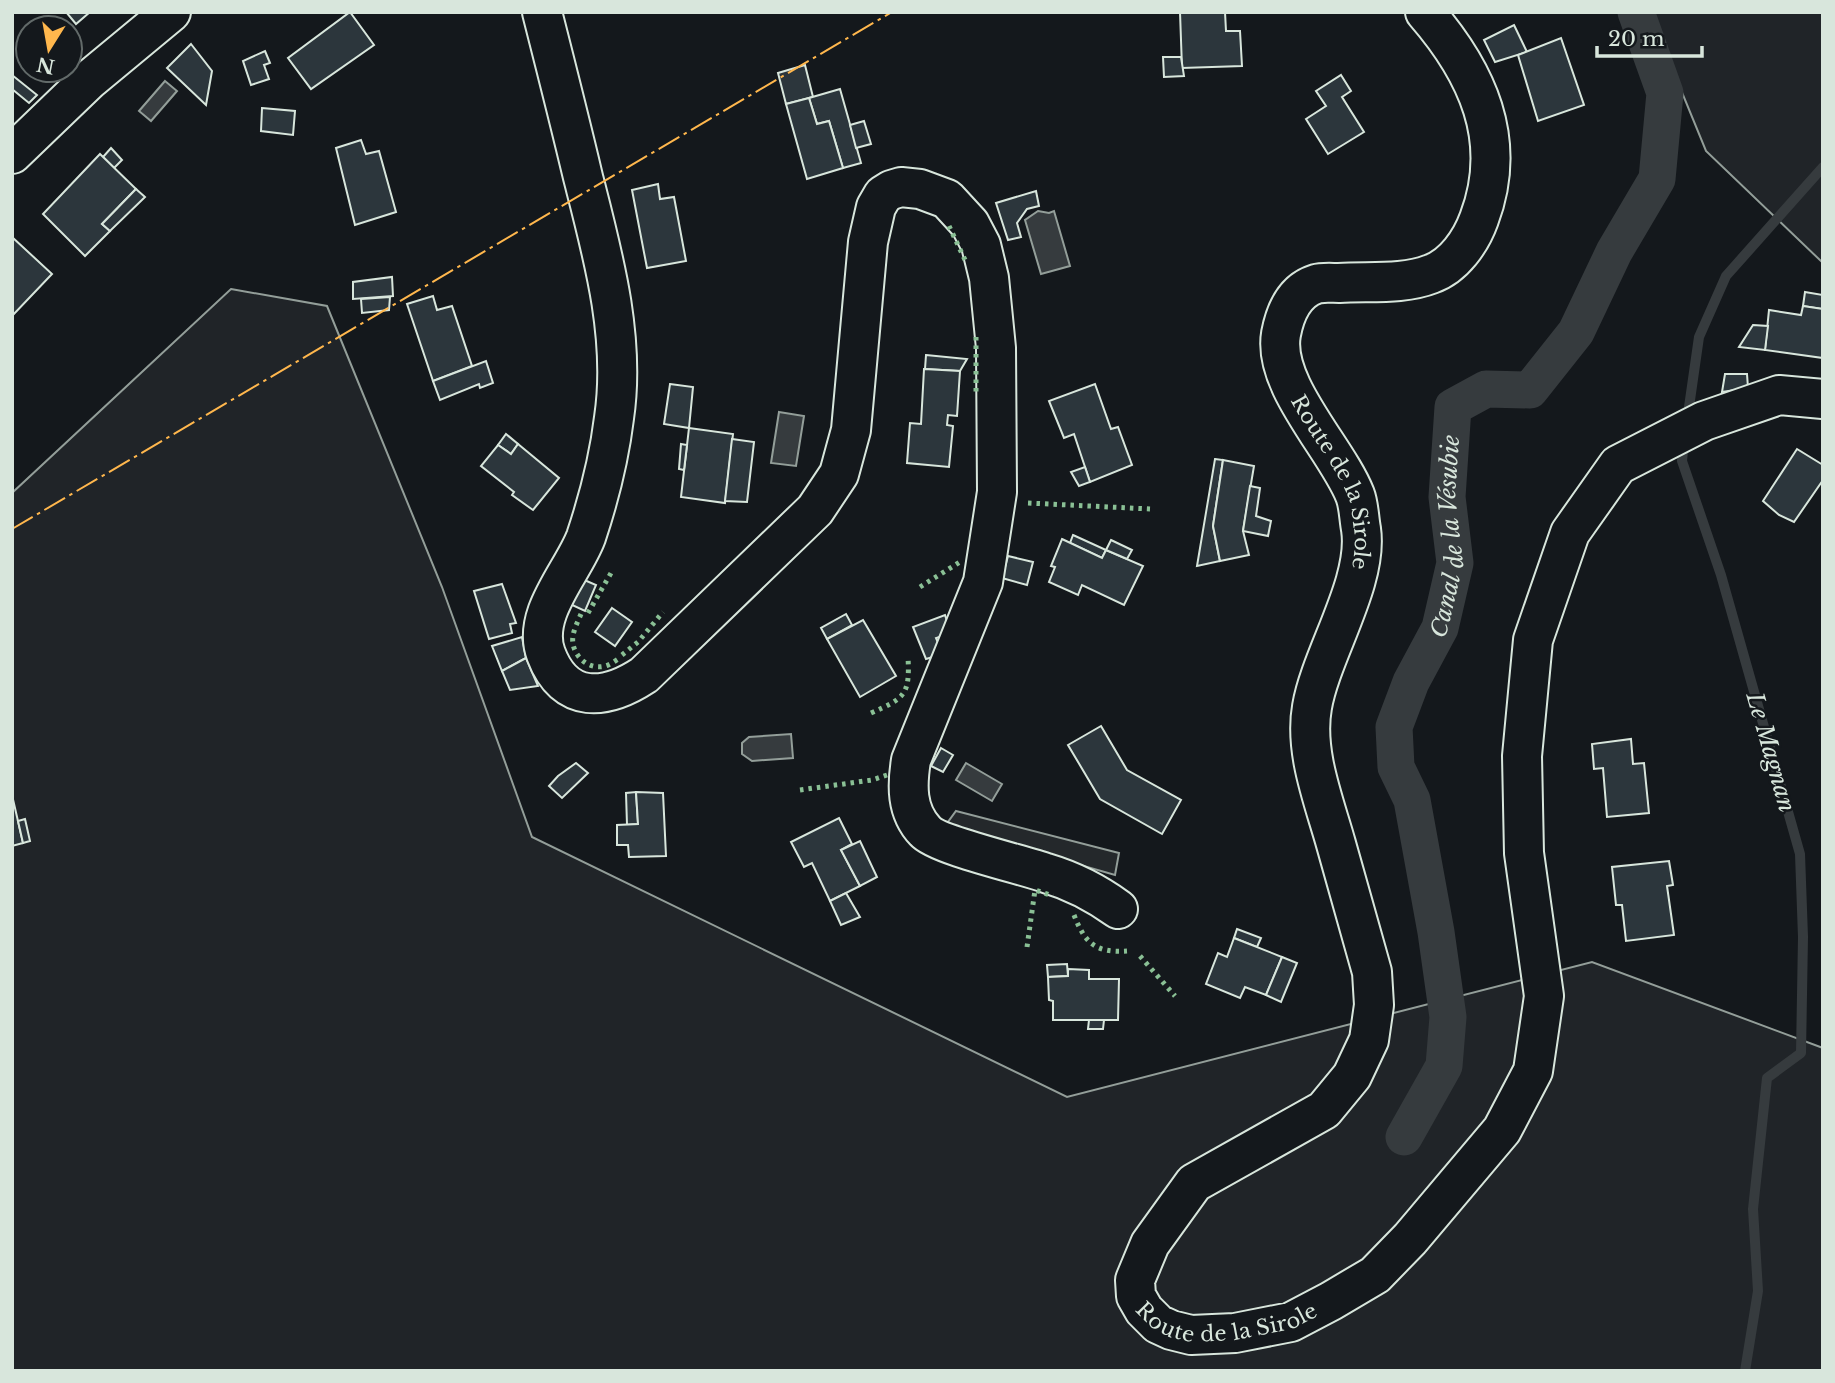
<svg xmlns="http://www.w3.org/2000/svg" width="1835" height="1383" font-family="'Libre Baskerville',serif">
<rect width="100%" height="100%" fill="#14181c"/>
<g fill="#202428" stroke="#939e99" stroke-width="2">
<path d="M1649,12H1823V263L1706,151Z"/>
<path d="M231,289L327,306L442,587L532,837L1067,1097L1592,962L1823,1048V1371H12V493Z"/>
</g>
<path fill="#24282b" stroke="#939e99" stroke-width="2" d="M956,811L1119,853L1115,875L945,826Z"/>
<g fill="#363b3e" stroke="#939e99" stroke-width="2">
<path d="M165,81L177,91L151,121L139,111Z"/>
<path d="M1038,211L1049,213L1054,211L1070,266L1041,274L1025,220Z"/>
<path d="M779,412L804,416L796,466L771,463Z"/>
<path d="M791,734L793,758L752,761L742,754V743L749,737Z"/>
<path d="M966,763L1002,784L992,801L956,780Z"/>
</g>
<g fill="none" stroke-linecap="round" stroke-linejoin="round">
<g stroke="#363b3e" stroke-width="10">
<path d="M1687,421L1699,337L1726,276L1823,167"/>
<path d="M1684,441L1682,461L1721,575L1800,854L1803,937L1801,1053L1767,1078L1753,1209L1758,1291L1745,1371"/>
</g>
<path stroke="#363b3e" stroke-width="37" id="s1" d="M1404,1137L1444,1066L1448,1017L1436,932L1412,800L1396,767L1394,727L1411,682L1440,628L1455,563L1447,497L1453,407L1486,389L1530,390L1576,332L1614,252L1657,179L1665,93L1636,12"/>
</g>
<g fill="#2c363c" stroke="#d8e6dc" stroke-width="2">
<path d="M66,12H90L76,24Z"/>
<path d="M350,12L374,45L311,89L288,58Z"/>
<path d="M1180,12H1225L1226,31H1240L1242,66L1182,68Z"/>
<path d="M1514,25L1527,52L1495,62L1484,40Z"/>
<path d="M1561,38L1584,105L1538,121L1518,55Z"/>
<path d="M191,44L212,71L206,105L167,68Z"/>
<path d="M265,51L270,63L264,65L269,79L251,85L243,61Z"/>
<path d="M1163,57H1181L1184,76L1164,77Z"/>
<path d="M805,65L813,97L786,104L778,73Z"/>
<path d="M12,75L37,95L29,103L12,89Z"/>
<path d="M1341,75L1351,91L1342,97L1364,132L1328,154L1306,119L1326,106L1316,91Z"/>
<path d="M840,89L861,163L843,168L829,121L817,124L809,98Z"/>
<path d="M809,98L817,124L829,121L843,168L807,179L786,104Z"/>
<path d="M262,108L295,111L293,135L261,131Z"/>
<path d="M864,121L871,144L856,148L850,125Z"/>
<path d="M361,140L366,154L379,151L396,212L355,225L336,148Z"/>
<path d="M111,148L122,160L114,168L103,157Z"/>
<path d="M100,154L136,189L102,224L110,231L85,256L43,214Z"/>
<path d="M658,184L660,199L674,197L686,261L647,268L632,190Z"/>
<path d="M136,189L145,197L110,231L102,224Z"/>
<path d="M1036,191L1039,206L1027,209L1017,223L1021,237L1008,240L996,203Z"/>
<path d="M12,237L52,274L12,316Z"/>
<path d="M392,277L393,296L353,299V282Z"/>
<path d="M1805,292L1823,295V309L1803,306Z"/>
<path d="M433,296L437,310L452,306L472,366L433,381L407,304Z"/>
<path d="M390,297L389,310L362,313L361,299Z"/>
<path d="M1803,306L1823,309V358L1765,350L1769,310L1801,315Z"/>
<path d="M1753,325L1768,326L1765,350L1739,347Z"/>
<path d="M926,355L967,359L960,371L925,369Z"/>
<path d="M486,361L493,383L480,388L479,384L440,400L433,381Z"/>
<path d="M924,369L960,371L957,416L948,415L947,425L953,426L949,467L907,463L910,423L921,424Z"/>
<path d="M1725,374H1747L1748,388L1722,392Z"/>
<path d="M670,384L693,387L689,428L664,424Z"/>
<path d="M1095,384L1111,429L1118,427L1132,465L1090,482L1074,434L1064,438L1049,401Z"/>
<path d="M689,428L733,434L725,503L681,497Z"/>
<path d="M506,434L518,444L511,454L498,445Z"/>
<path d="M732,439L754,442L747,502L725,501Z"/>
<path d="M518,444L559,478L533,510L512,495L514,492L481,466L498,445L511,454Z"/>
<path d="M681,444L687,445L684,470L679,469Z"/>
<path d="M1797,449L1823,465V480L1794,522L1779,515L1763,501Z"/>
<path d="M1215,459L1223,460L1213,526L1220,561L1197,566Z"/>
<path d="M1223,460L1254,466L1243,531L1249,555L1220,561L1213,526Z"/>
<path d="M1085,467L1090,482L1079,486L1071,472Z"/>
<path d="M1250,486L1260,488L1256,516L1271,521L1268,536L1243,531Z"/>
<path d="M1073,535L1106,550L1102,558L1070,543Z"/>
<path d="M1062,539L1102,558L1106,550L1143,566L1124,605L1082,585L1078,595L1049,582L1055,567L1051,566Z"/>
<path d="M1111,540L1132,550L1127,559L1106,550Z"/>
<path d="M1008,556L1033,562L1027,585L1002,578Z"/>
<path d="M582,579L596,585L585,611L570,604Z"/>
<path d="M502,584L516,623L510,624L512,633L489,639L474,591Z"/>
<path d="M612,608L632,622L615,646L595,632Z"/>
<path d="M846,614L852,625L827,639L821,628Z"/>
<path d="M945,615L951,633L936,638L943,654L926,659L913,627Z"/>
<path d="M863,620L896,676L860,697L827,639Z"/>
<path d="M522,637L526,658L502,671L492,646Z"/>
<path d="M526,658L538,686L510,690L502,671Z"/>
<path d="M1101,726L1127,770L1181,800L1162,834L1100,799L1068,745Z"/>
<path d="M1631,739L1633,764L1644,763L1649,813L1607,817L1603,768L1594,769L1592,744Z"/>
<path d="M941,748L953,755L943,772L931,766Z"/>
<path d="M576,763L588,773L562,798L549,786L558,776Z"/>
<path d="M636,792L638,824L627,825L626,793Z"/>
<path d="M636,792L663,793L666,856L629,857L628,845H617V825L638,824Z"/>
<path d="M12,795L23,843L12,846Z"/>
<path d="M839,818L852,844L841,850L860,886L830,901L812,863L804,867L791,842Z"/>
<path d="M25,819L30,841L23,843L18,821Z"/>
<path d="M860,841L877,877L860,886L841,850Z"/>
<path d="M1669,861L1673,885L1667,886L1674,935L1626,941L1622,905H1616L1612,867Z"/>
<path d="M846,893L860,917L841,925L830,901Z"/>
<path d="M1237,929L1261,938L1257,947L1234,938Z"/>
<path d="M1234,938L1282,957L1266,995L1245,987L1240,998L1206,984L1218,953L1227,957Z"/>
<path d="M1282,957L1297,963L1281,1002L1266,995Z"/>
<path d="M1067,964L1068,976L1048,977L1047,965Z"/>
<path d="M1068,969L1089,970V979H1119L1118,1020H1053V1001L1049,1000L1048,977L1068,976Z"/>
<path d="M1089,1020H1104L1103,1029H1088Z"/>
</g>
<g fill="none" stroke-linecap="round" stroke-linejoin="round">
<defs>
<g id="minor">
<path d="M542,12C556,67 570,122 583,177C603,255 626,338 614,418C609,459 599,498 586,537C573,572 531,614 546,654C565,705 606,700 644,675L815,510L839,474L851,430L868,242L876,207L883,195L891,190L901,187L920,189L947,199L970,224L981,245L989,278L996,348L997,492L983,582L911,760C907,785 906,811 925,831C937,845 1024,865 1046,873C1073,881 1096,893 1118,909"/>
<path id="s2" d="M1425,12C1477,72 1509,140 1479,219C1471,241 1454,266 1431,274C1403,285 1369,281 1339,283C1332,283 1323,282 1316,284C1294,291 1285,313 1281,334C1272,385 1337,449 1355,495C1359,505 1359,519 1361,529C1369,582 1321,654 1312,707C1304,752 1324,801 1336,844C1348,887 1360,930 1372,972L1374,1005L1369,1040L1352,1076L1324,1110L1194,1183L1150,1244L1135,1280L1136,1296L1144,1310L1158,1324L1171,1330L1191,1335L1235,1333L1291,1322L1331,1301L1375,1275L1410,1239L1502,1130L1533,1071L1544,996L1524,853L1522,756L1533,640L1570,533L1618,465L1704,421L1779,395L1823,399"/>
<path d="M12,154L89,80L171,12"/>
</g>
</defs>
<use href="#minor" stroke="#d8e6dc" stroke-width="42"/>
<use href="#minor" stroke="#14181c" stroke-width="38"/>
<g stroke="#8ac095" stroke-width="5" stroke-dasharray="3.5 5" stroke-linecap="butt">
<path d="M949,226L966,262"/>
<path d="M976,337V393"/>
<path d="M1028,503L1150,509"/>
<path d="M920,587L963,560"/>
<path d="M588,613L611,573"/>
<path d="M581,614C578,621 574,629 573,636C570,653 587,671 605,666C610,665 616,660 620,658"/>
<path d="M622,655L638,642L663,612"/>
<path d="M871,713C905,698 910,695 908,657"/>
<path d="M800,790L872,780L890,774"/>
<path d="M1074,915C1085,943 1095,953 1127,951"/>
<path d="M1027,947L1035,890L1053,896"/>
<path d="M1140,956L1175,996"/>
</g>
<path stroke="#ffb74d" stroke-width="2" stroke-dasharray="24 5 3.5 5" stroke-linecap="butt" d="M12,529L892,12"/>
</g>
<g text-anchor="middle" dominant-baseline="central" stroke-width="5" stroke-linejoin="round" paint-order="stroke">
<g font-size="21" fill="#d8e6dc" stroke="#14181c">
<text stroke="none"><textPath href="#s2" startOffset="642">Route de la Sirole</textPath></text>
<text stroke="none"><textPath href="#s2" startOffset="1692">Route de la Sirole</textPath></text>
</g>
<g font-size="23" font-style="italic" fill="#d8e6dc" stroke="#14181c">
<text stroke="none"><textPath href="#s1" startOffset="630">Canal de la Vésubie</textPath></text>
<text transform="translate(1771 752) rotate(74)">Le Magnan</text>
</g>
</g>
<rect width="1835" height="1383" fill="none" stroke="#d8e6dc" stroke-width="28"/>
<g transform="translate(49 49) rotate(191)"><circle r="33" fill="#14181c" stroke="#626a69" stroke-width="2"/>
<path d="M0-5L12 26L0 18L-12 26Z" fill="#ffb74d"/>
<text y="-10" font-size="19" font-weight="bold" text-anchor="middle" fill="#d8e6dc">N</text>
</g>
<path d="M1597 46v10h105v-10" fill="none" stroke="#d8e6dc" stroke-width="3.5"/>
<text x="1608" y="46" font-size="21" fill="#d8e6dc" stroke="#14181c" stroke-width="5" paint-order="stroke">20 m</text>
</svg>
